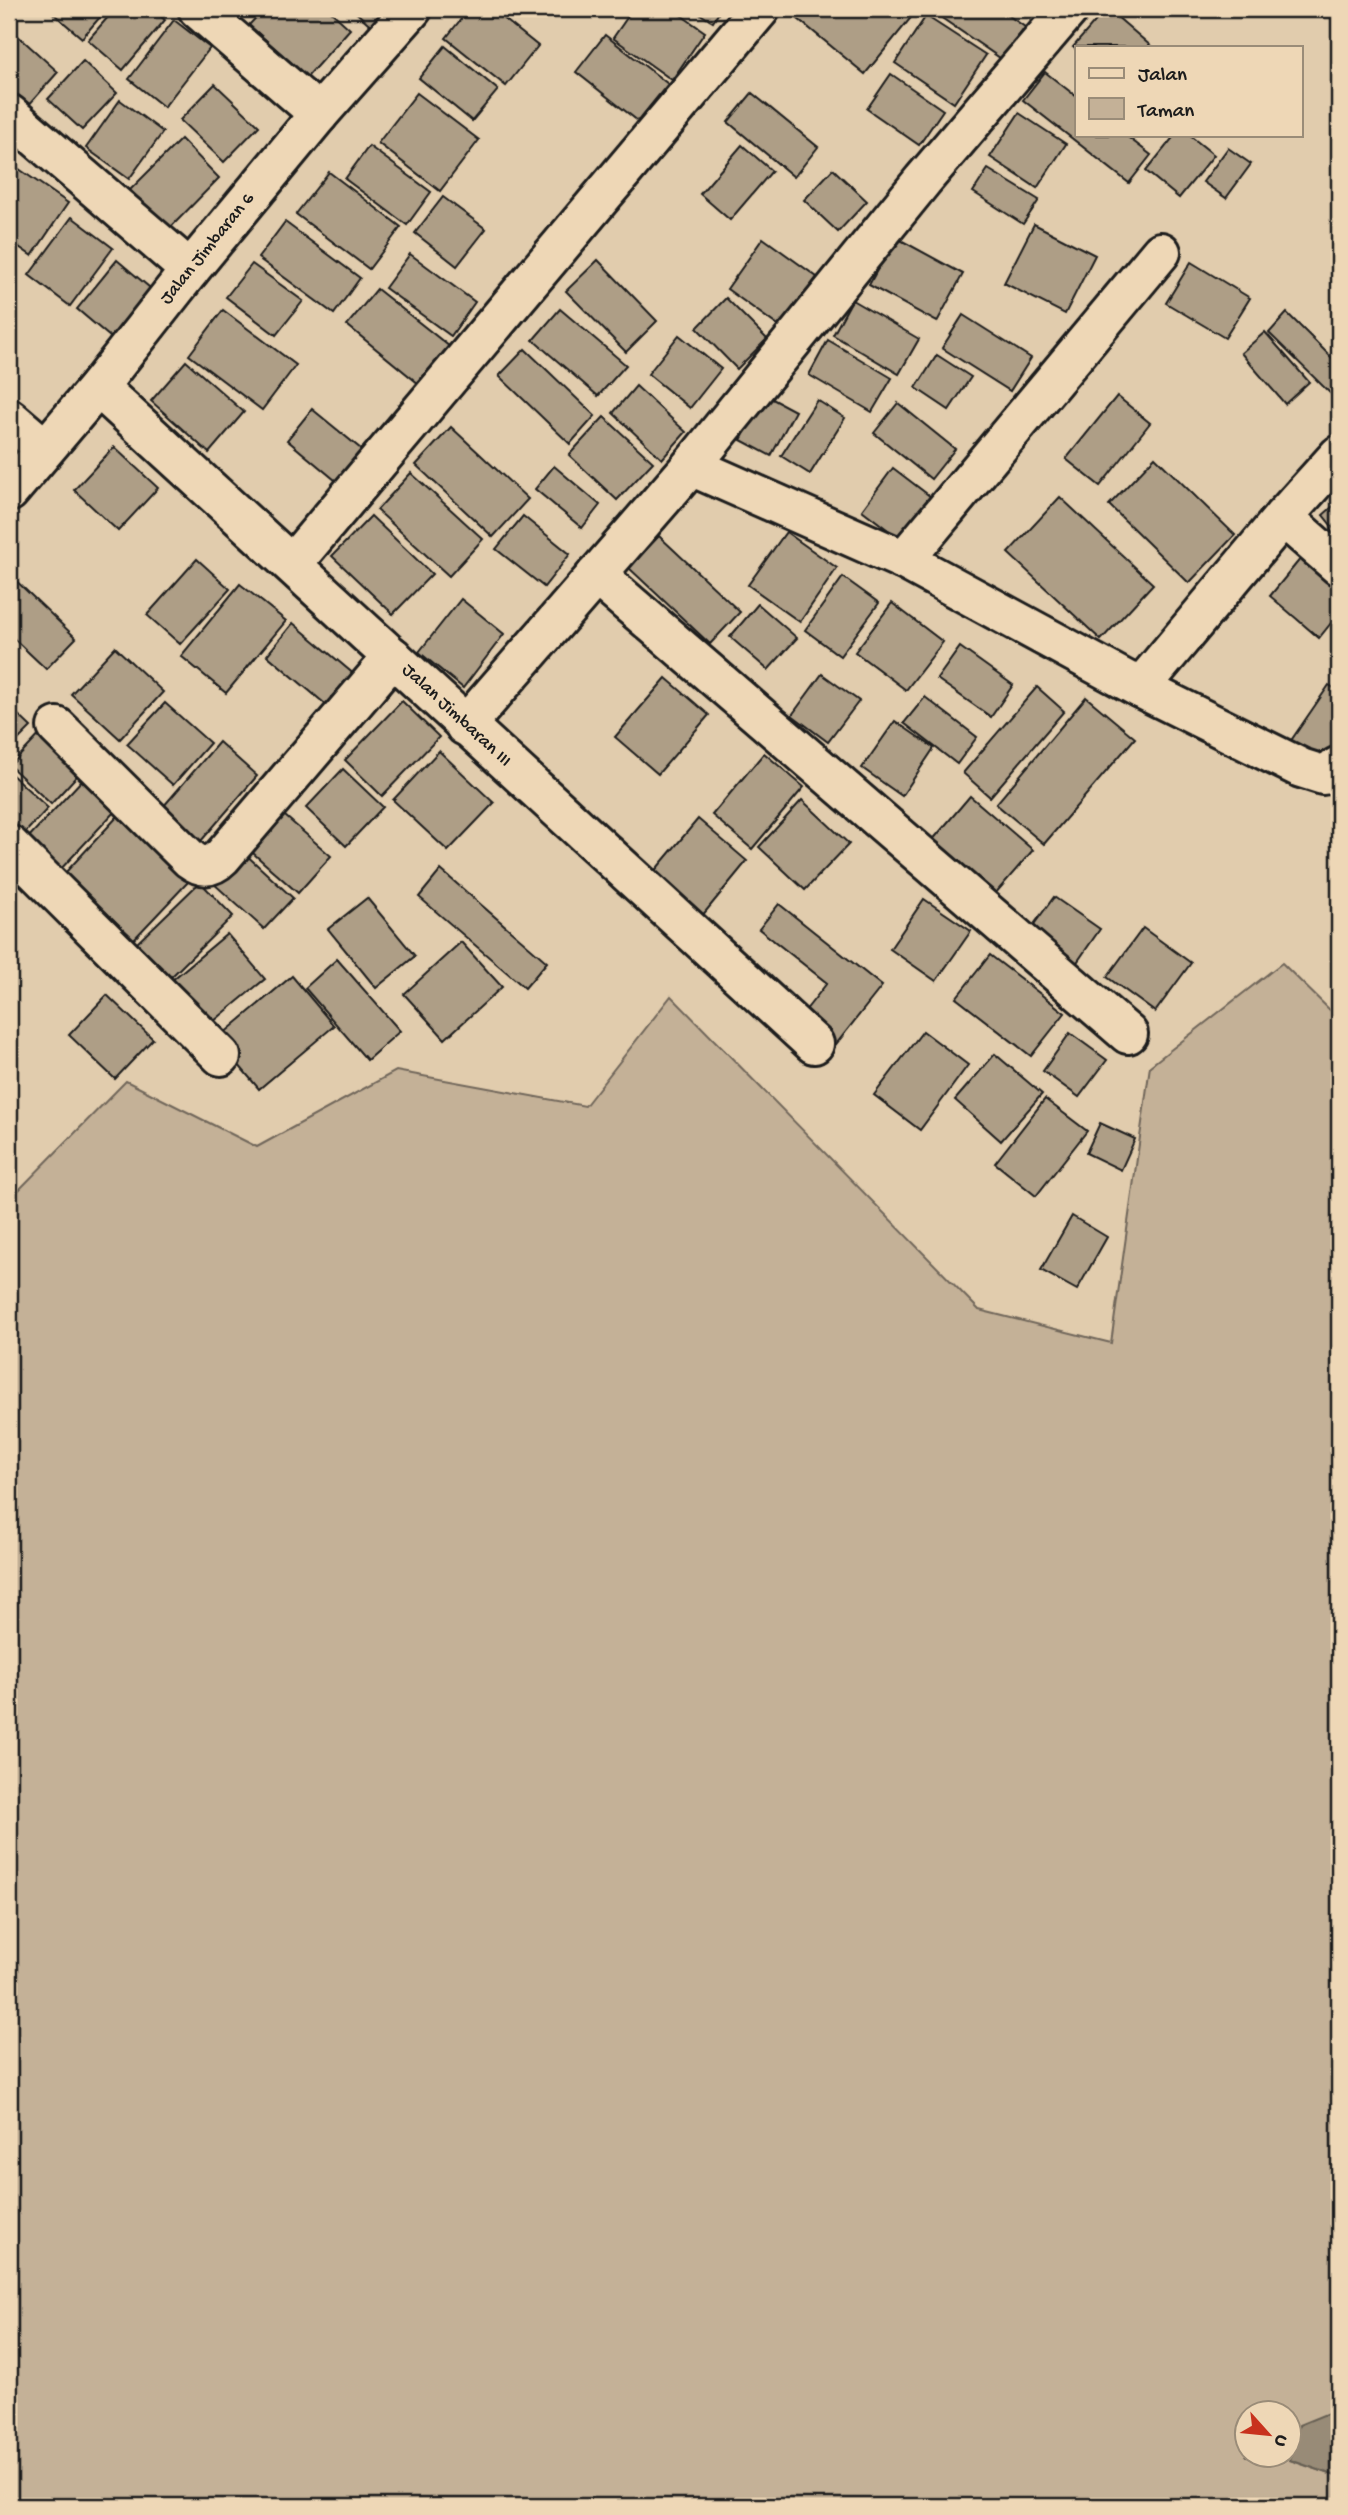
<svg xmlns="http://www.w3.org/2000/svg" width="1348" height="2515" font-family="'Gochi Hand',sans-serif">
<rect width="100%" height="100%" fill="#e1ccad"/>
<filter id="ink" filterUnits="userSpaceOnUse"><feTurbulence type="fractalNoise" baseFrequency=".0143" numOctaves="2"/><feDisplacementMap in="SourceGraphic" scale="14" xChannelSelector="R" yChannelSelector="G"/><feConvolveMatrix kernelMatrix="1 2 1 2 8 2 1 2 1" color-interpolation-filters="sRGB"/></filter>
<g filter="url(#ink)">
<path fill="#c4b197" stroke="#70665a" stroke-width="2" fill-rule="evenodd" d="M1282,963L1339,1019V2413L1332,2411L1290,2460L1339,2477V2506H9V1200L126,1081L257,1147L396,1071L585,1106L671,996L979,1310L1111,1343L1150,1066ZM1246,2414H1288V2456H1246Z"/>
<path fill="#988b77" stroke="#665f53" stroke-width="2" d="M1333,2411L1339,2413V2477L1290,2460L1299,2425Z"/>
<g fill="#ae9e86" stroke="#1c1c1c" stroke-width="2">
<path d="M48,9H107L82,38Z"/>
<path d="M115,9H152L165,20L123,70L88,40Z"/>
<path d="M264,9H328L350,29L307,77L249,25Z"/>
<path d="M352,9H404L382,35Z"/>
<path d="M469,9H492L538,46L506,86L446,38Z"/>
<path d="M633,9H672L705,32L672,80L613,38Z"/>
<path d="M692,9H721L713,22Z"/>
<path d="M796,9H918L865,74L792,14Z"/>
<path d="M940,9H999L1025,27L1003,60L936,14Z"/>
<path d="M1106,9H1108L1152,47H1077V50L1073,47Z"/>
<path d="M926,16L986,55L954,103L895,63Z"/>
<path d="M174,20L210,48L164,107L129,79Z"/>
<path d="M16,34L58,72L27,107L9,92V43Z"/>
<path d="M605,35L668,84L638,121L576,72Z"/>
<path d="M445,46L498,90L472,121L419,78Z"/>
<path d="M83,61L117,93L82,130L48,99Z"/>
<path d="M1045,72L1077,97V135H1125L1151,155L1129,183L1023,100Z"/>
<path d="M891,74L943,110L919,145L867,109Z"/>
<path d="M215,84L259,126L224,162L180,120Z"/>
<path d="M417,93L479,140L440,191L378,143Z"/>
<path d="M752,93L818,147L794,177L728,122Z"/>
<path d="M120,100L163,132L129,179L86,148Z"/>
<path d="M1019,113L1066,144L1037,188L990,157Z"/>
<path d="M1175,135H1189L1214,155L1179,198L1146,171Z"/>
<path d="M181,139L219,178L169,229L130,190Z"/>
<path d="M742,145L772,171L730,220L700,194Z"/>
<path d="M369,146L431,192L407,225L345,179Z"/>
<path d="M1228,148L1251,164L1226,198L1203,182Z"/>
<path d="M9,162L68,203L32,256L9,240Z"/>
<path d="M833,169L867,201L838,232L804,200Z"/>
<path d="M988,169L1039,200L1023,224L973,192Z"/>
<path d="M329,172L401,227L369,269L296,214Z"/>
<path d="M443,197L486,229L457,266L415,233Z"/>
<path d="M72,217L113,248L70,306L29,275Z"/>
<path d="M285,222L360,278L334,314L258,258Z"/>
<path d="M1034,224L1095,255L1065,314L1004,283Z"/>
<path d="M895,237L963,274L937,322L869,285Z"/>
<path d="M763,238L817,277L781,328L727,289Z"/>
<path d="M410,254L475,302L451,336L385,288Z"/>
<path d="M117,260L156,293L116,342L77,309Z"/>
<path d="M598,260L657,321L626,352L566,291Z"/>
<path d="M1191,262L1250,298L1225,338L1166,303Z"/>
<path d="M252,264L303,301L276,335L226,297Z"/>
<path d="M377,289L450,347L419,384L347,325Z"/>
<path d="M726,298L767,339L737,369L697,328Z"/>
<path d="M852,300L919,339L899,374L833,335Z"/>
<path d="M560,309L626,365L598,396L533,340Z"/>
<path d="M223,310L296,365L262,410L189,355Z"/>
<path d="M1287,313L1339,365V395L1336,399L1269,333Z"/>
<path d="M963,315L1031,358L1010,391L942,348Z"/>
<path d="M1265,332L1309,382L1285,404L1241,353Z"/>
<path d="M679,335L721,369L690,408L648,374Z"/>
<path d="M828,340L892,378L872,412L809,375Z"/>
<path d="M525,349L595,416L570,444L499,376Z"/>
<path d="M937,355L971,377L949,410L916,388Z"/>
<path d="M186,361L244,412L209,453L151,401Z"/>
<path d="M636,386L686,432L662,459L613,413Z"/>
<path d="M765,395L795,411L771,456L741,440Z"/>
<path d="M1117,396L1150,423L1100,486L1066,459Z"/>
<path d="M817,400L845,418L810,474L781,456Z"/>
<path d="M898,403L955,449L931,479L874,433Z"/>
<path d="M312,409L367,454L341,485L287,440Z"/>
<path d="M604,417L653,462L617,500L569,455Z"/>
<path d="M451,427L528,499L493,537L416,465Z"/>
<path d="M114,447L158,488L118,531L74,490Z"/>
<path d="M1155,457L1235,535L1189,583L1109,505Z"/>
<path d="M554,466L600,505L582,528L535,489Z"/>
<path d="M893,468L931,497L900,539L862,510Z"/>
<path d="M411,473L483,539L449,576L377,510Z"/>
<path d="M1060,497L1153,584L1101,640L1008,553Z"/>
<path d="M1339,501V535L1323,515Z"/>
<path d="M371,516L432,574L393,614L332,556Z"/>
<path d="M523,516L570,554L544,587L496,549Z"/>
<path d="M786,532L837,568L800,622L748,585Z"/>
<path d="M659,536L740,612L710,644L629,568Z"/>
<path d="M1301,558L1339,590V613L1319,638L1270,596Z"/>
<path d="M197,559L230,589L180,644L147,615Z"/>
<path d="M9,574L76,638L46,669L9,634Z"/>
<path d="M843,577L879,603L840,656L805,630Z"/>
<path d="M240,584L286,621L226,693L181,656Z"/>
<path d="M461,599L504,634L463,688L419,652Z"/>
<path d="M892,603L943,642L906,690L855,652Z"/>
<path d="M758,604L797,638L768,670L730,637Z"/>
<path d="M293,623L356,676L330,708L267,655Z"/>
<path d="M115,647L163,692L120,739L71,694Z"/>
<path d="M960,647L1013,685L991,717L937,679Z"/>
<path d="M822,674L859,701L828,742L792,715Z"/>
<path d="M666,678L709,715L658,774L615,737Z"/>
<path d="M1329,685L1339,691V740L1324,764L1290,742Z"/>
<path d="M1037,687L1064,711L990,797L963,773Z"/>
<path d="M925,697L977,737L957,764L904,723Z"/>
<path d="M1086,697L1135,738L1044,844L996,804Z"/>
<path d="M402,701L439,737L382,796L345,760Z"/>
<path d="M165,703L210,743L173,785L127,744Z"/>
<path d="M9,706L31,727L9,749Z"/>
<path d="M895,721L934,748L902,796L862,768Z"/>
<path d="M45,729L86,766L51,804L10,766Z"/>
<path d="M219,742L257,776L201,841L163,807Z"/>
<path d="M439,751L494,803L448,851L393,800Z"/>
<path d="M764,753L804,787L752,849L712,815Z"/>
<path d="M343,769L383,807L346,846L306,808Z"/>
<path d="M9,772L48,808L22,836L9,824Z"/>
<path d="M83,779L116,810L59,871L26,840Z"/>
<path d="M970,796L1033,850L994,895L931,842Z"/>
<path d="M802,800L849,844L805,890L759,847Z"/>
<path d="M277,809L331,856L298,893L245,846Z"/>
<path d="M118,816L189,881L134,939L64,874Z"/>
<path d="M698,819L747,861L697,922L647,880Z"/>
<path d="M242,851L293,898L264,929L213,883Z"/>
<path d="M441,870L547,962L525,988L419,897Z"/>
<path d="M200,882L233,916L168,980L134,946Z"/>
<path d="M1054,897L1100,929L1071,971L1024,938Z"/>
<path d="M367,898L415,956L376,988L328,929Z"/>
<path d="M924,899L971,931L936,981L890,949Z"/>
<path d="M779,904L882,986L833,1048L798,1020L827,983L759,929Z"/>
<path d="M1143,928L1191,963L1155,1012L1107,977Z"/>
<path d="M227,934L265,979L208,1026L171,981Z"/>
<path d="M461,942L502,987L445,1039L404,994Z"/>
<path d="M990,955L1065,1013L1031,1056L956,998Z"/>
<path d="M337,959L400,1031L367,1060L305,988Z"/>
<path d="M292,976L334,1026L259,1089L217,1039Z"/>
<path d="M107,995L153,1039L115,1079L69,1035Z"/>
<path d="M923,1031L968,1065L920,1130L874,1095Z"/>
<path d="M1070,1033L1107,1060L1079,1097L1043,1071Z"/>
<path d="M995,1054L1042,1094L1001,1141L955,1100Z"/>
<path d="M1045,1099L1087,1131L1036,1196L995,1163Z"/>
<path d="M1100,1123L1135,1139L1121,1170L1086,1153Z"/>
<path d="M1072,1216L1107,1237L1077,1290L1041,1270Z"/>
</g>
<g fill="none" stroke-linecap="round" stroke-linejoin="round">
<defs>
<g id="minor">
<path d="M198,9L319,114"/>
<path d="M9,114L190,270"/>
<path d="M98,387L814,1044"/>
<path d="M9,418L44,448"/>
<path d="M691,466L904,560L1140,688L1301,768L1323,775L1339,766"/>
<path d="M9,492L98,387L190,270L319,114L412,9"/>
<path d="M1283,517L1339,566"/>
<path d="M904,560L1161,252"/>
<path d="M292,564L760,9"/>
<path d="M596,575L1128,1034"/>
<path d="M1140,688L1283,517L1339,455"/>
<path d="M465,726L691,466L923,180L1069,9"/>
<path d="M57,727L190,859C202,868 211,868 222,857L393,657"/>
<path d="M9,845L221,1056"/>
</g>
</defs>
<use href="#minor" stroke="#1c1c1c" stroke-width="44"/>
<use href="#minor" stroke="#eed7b6" stroke-width="38"/>
</g>
</g>
<g text-anchor="middle" dominant-baseline="central" stroke-width="6" stroke-linejoin="round" paint-order="stroke">
<g font-size="19" fill="#1c1c1c" stroke="#eed7b6">
<text transform="translate(208 249) rotate(-51)">Jalan Jimbaran 6</text>
<text transform="translate(456 716) rotate(43)">Jalan Jimbaran III</text>
</g>
</g>
<rect width="1348" height="2515" fill="none" stroke="#eed7b6" stroke-width="35"/>
<rect x="18" y="18" width="1313" height="2480" fill="none" stroke="#1c1c1c" stroke-width="2.5" filter="url(#ink)"/>
<rect x="1075" y="46" width="228" height="91" fill="#eed7b6" stroke="#9a8c78" stroke-width="2"/>
<rect x="1089" y="68" width="35" height="10" fill="#eed7b6" stroke="#9a8c78" stroke-width="2"/>
<text x="1138" y="80" font-size="21" fill="#1c1c1c">Jalan</text>
<rect x="1089" y="98" width="35" height="21" fill="#c4b197" stroke="#9a8c78" stroke-width="2"/>
<text x="1138" y="116" font-size="21" fill="#1c1c1c">Taman</text>
<g transform="translate(1268 2434) rotate(117)"><circle r="33" fill="#eed7b6" stroke="#9a8c78" stroke-width="2"/>
<path d="M0-5L12 26L0 18L-12 26Z" fill="#c8321e"/>
<text y="-10" font-size="19" font-weight="bold" text-anchor="middle" fill="#1c1c1c">U</text>
</g>
</svg>
